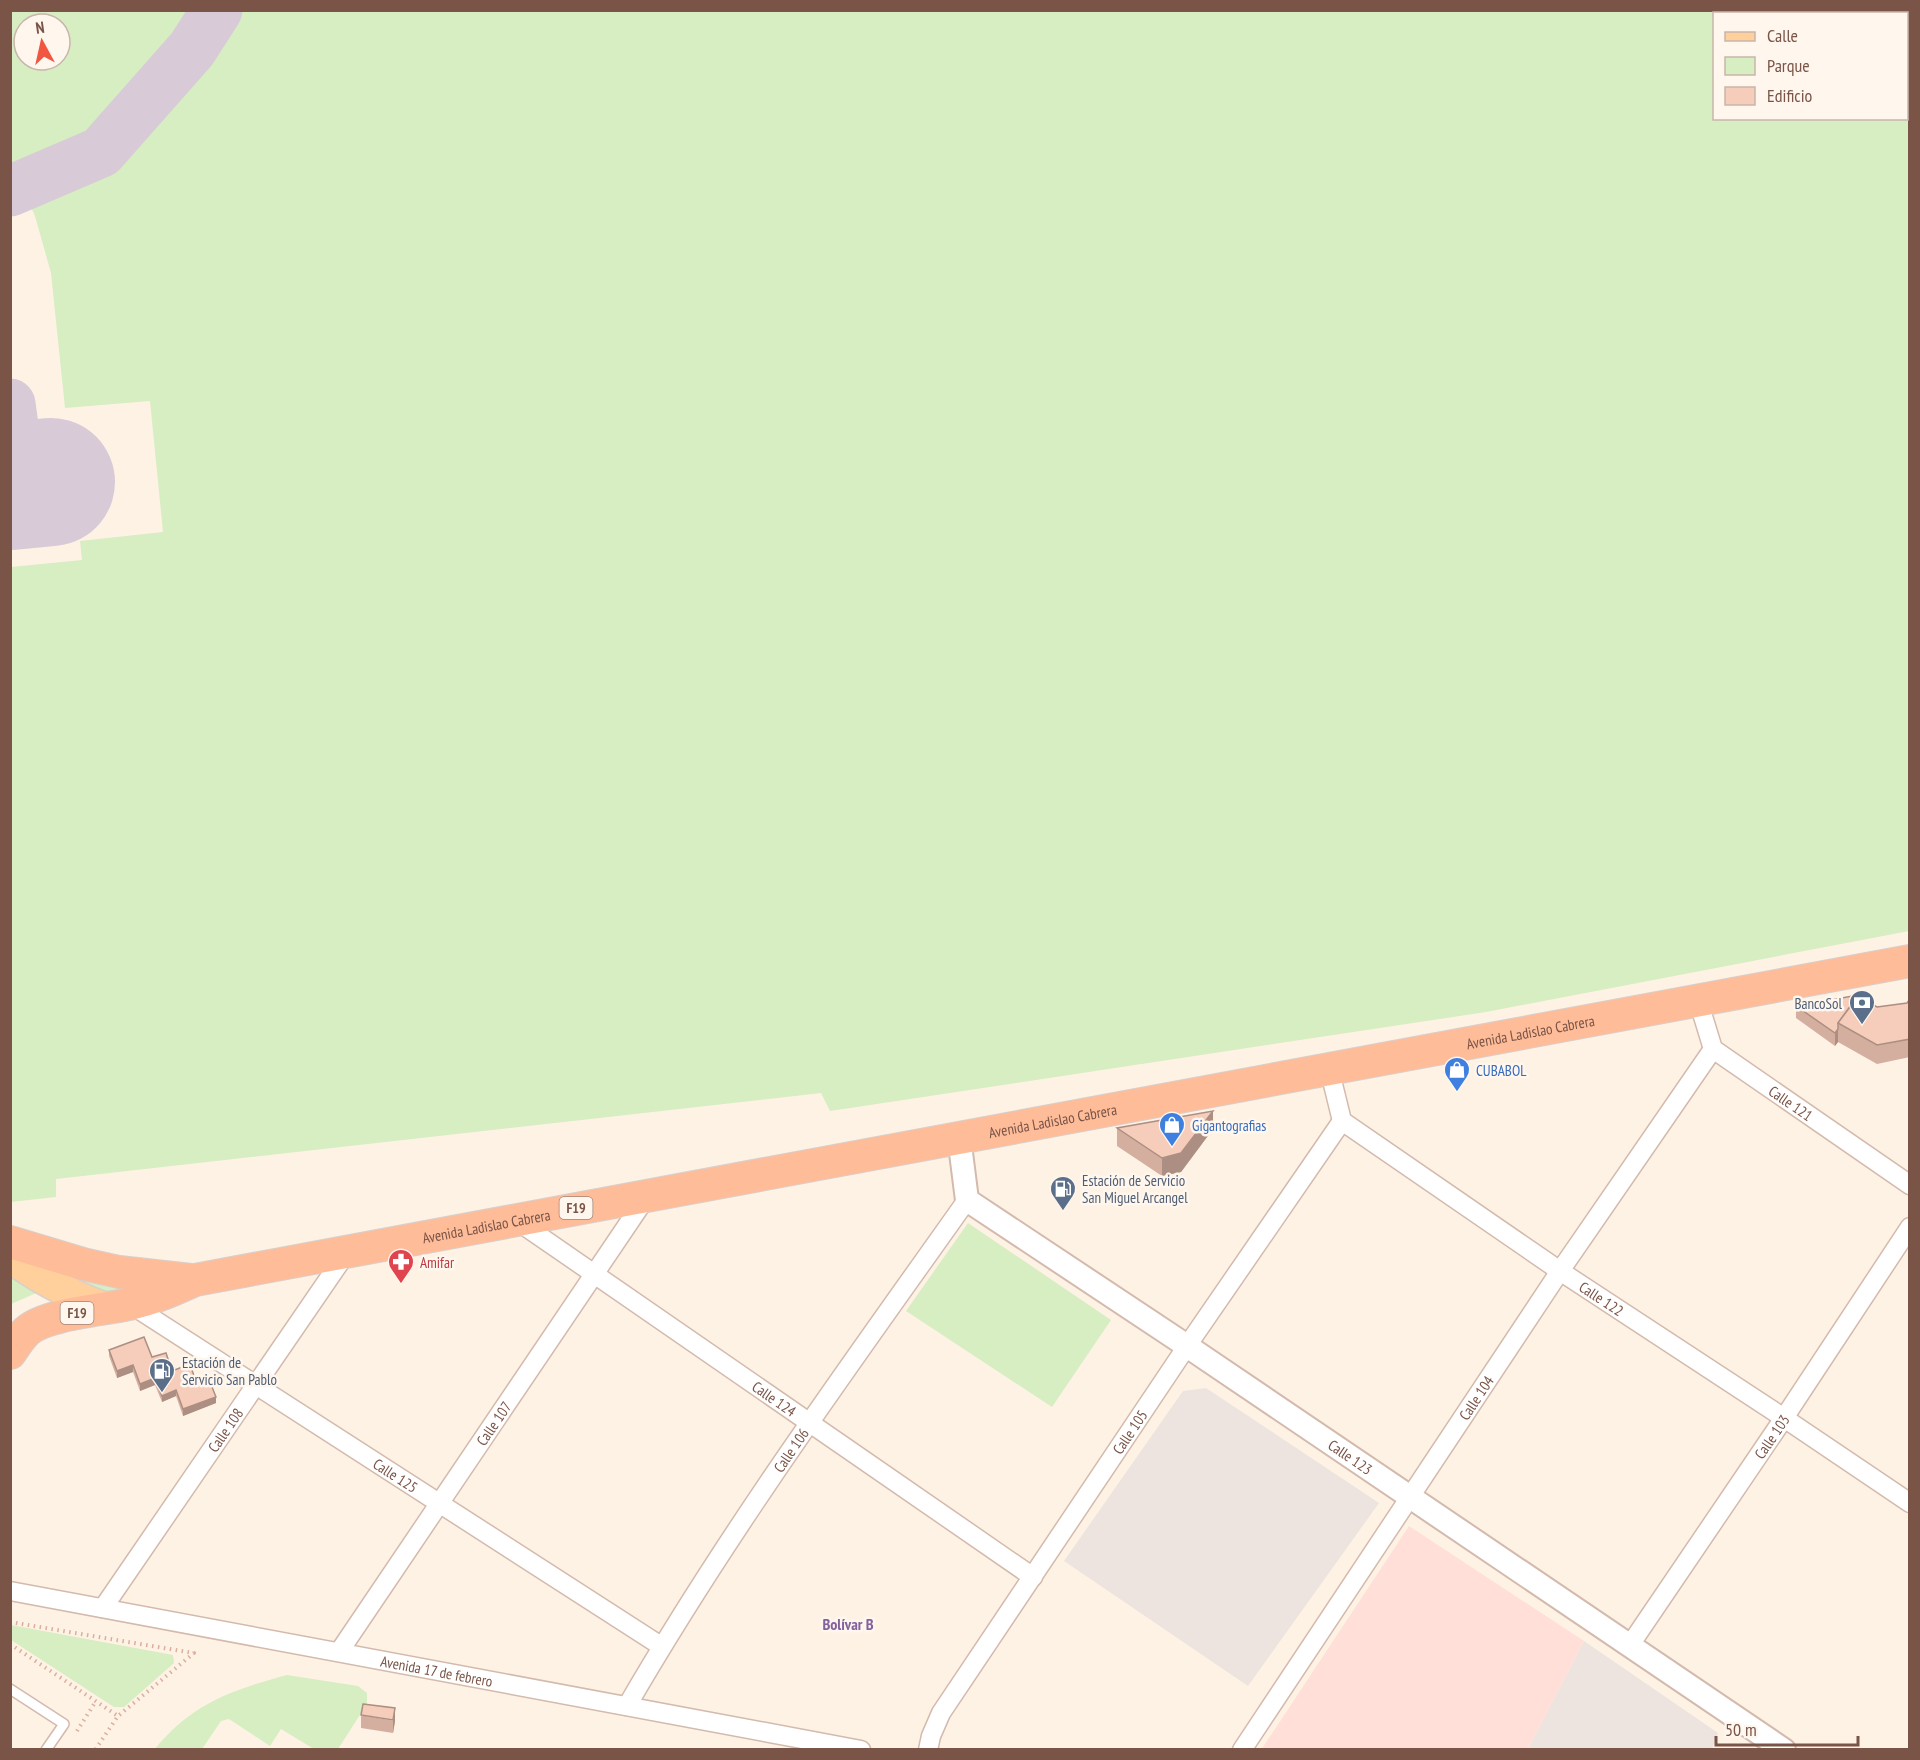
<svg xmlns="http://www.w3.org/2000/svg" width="1920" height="1760" font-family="'PT Sans Narrow',sans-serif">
<rect width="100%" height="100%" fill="#fef2e5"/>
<path fill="#ffdfd8" d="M1409,1526L1584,1641L1528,1749L1261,1750Z"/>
<g fill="#ede4df">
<path d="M1206,1388L1379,1503L1248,1686L1064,1561L1183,1391Z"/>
<path d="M1584,1641L1718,1733L1712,1749H1528Z"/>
</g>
<g fill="#d7edc2" fill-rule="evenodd">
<path d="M11,10L1909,11V931L1486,1012L830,1111L821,1093L56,1179V1197L11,1202V567L82,560L80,541L163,532L150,401L65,408L51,273L35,216L11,164ZM1714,14H1906V118H1714ZM24,24H60V60H24Z"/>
<path d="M968,1223L1111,1320L1052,1407L906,1311Z"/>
<path d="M46,1267L166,1284L106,1293Z"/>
<path d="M11,1273L41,1291L11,1304Z"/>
<path d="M11,1625L173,1655L174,1663L124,1707H114L11,1640Z"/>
<path d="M287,1675L358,1686L367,1693V1704L338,1749H314L281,1729L270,1746L229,1719L221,1721L202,1749L154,1750C192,1703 232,1690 287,1675Z"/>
</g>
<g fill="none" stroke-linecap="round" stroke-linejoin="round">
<g stroke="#d8cad7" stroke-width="51">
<path d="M10,191L101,152L192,49L217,10"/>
<path d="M10,404L21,485"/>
</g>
<path stroke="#d8cad7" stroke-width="128" d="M10,486L51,482"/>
<defs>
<path id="service" d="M10,1689L64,1724L46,1750"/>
<g id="minor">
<path id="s1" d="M1698,1000L1713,1049L1910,1185"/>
<path id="s2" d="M1329,1068L1342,1121L1560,1271L1784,1418L1910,1503"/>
<path id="s3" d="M516,1220L1033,1577"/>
<path id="s4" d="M130,1304L661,1646"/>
<path id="s5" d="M10,1591L861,1750"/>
<path id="s6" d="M103,1608L347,1252"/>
<path id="s7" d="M1630,1645L1784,1418L1910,1227"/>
<path id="s8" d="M339,1652L647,1196"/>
<path id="s9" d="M627,1706C729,1530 850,1365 967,1200"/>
<path id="s10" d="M928,1750L931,1736L941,1713L1187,1346L1342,1121"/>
<path id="s11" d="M1242,1750L1560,1271L1713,1049"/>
</g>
<g id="tertiary">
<path id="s12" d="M959,1137L967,1200L1187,1346L1784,1750"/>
</g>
<path id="primary" d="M10,1257C39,1279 71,1295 105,1308"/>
<g id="trunk">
<path d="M10,1242L83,1264L119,1272L191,1280"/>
<path id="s13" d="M10,1353C15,1346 20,1337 27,1331C45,1314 104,1310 129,1304C153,1299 173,1290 195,1280L1910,961"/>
</g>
</defs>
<use href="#service" stroke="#d3baac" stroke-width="12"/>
<use href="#minor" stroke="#d3baac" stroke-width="21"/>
<use href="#tertiary" stroke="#d3baac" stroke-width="26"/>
<use href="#primary" stroke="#d9cfcb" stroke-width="33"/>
<use href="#trunk" stroke="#d9cfcb" stroke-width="34"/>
<g stroke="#dbaf9d" stroke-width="4" stroke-dasharray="1.5 4.5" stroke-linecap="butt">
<path d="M10,1622L194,1653L118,1716L95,1750"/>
<path d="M10,1644L118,1716"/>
<path d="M77,1731L96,1701"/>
</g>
<use href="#service" stroke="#fff" stroke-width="9"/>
<use href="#minor" stroke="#fff" stroke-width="18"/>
<use href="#tertiary" stroke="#fff" stroke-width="22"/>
<use href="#primary" stroke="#ffd09b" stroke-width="30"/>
<use href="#trunk" stroke="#febc99" stroke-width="32"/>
</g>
<g fill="#d4afa0">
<path d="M1910,999V1057L1877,1064L1838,1042L1835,1046L1796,1018V1006L1864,1000L1877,1007L1907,1003Z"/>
<path d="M1117,1128L1213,1129L1181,1172L1162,1176L1117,1146Z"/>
<path d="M109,1350L152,1357L172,1371L196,1382L216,1403L183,1416L176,1396L162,1402L155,1385L140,1391L133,1372L117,1378L109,1356Z"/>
<path d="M361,1715L395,1721L393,1733L361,1728Z"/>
</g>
<g fill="#ac8f82">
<path d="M1838,1029V1042L1835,1046V1033Z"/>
<path d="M1213,1111V1129L1181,1172L1162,1176V1158Z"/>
<path d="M133,1365V1372L117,1378V1371Z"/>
<path d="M155,1378V1385L140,1391V1384Z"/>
<path d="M176,1390V1396L162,1402V1396Z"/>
<path d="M216,1397V1403L183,1416V1409Z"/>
<path d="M395,1708V1721L393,1733V1720Z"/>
</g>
<g fill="#f6ccba" stroke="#ac8f82" stroke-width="1.5">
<path d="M1864,994L1861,998L1858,996L1838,1023V1029L1835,1033L1796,1006Z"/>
<path d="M1858,996L1877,1007L1907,1003L1910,999V1039L1877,1045L1838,1023Z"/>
<path d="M1213,1111L1181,1153L1162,1158L1117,1128Z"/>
<path d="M144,1337L152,1357L166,1353L172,1371L190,1364L196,1382L208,1377L216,1397L183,1409L176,1390L162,1396L155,1378L140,1384L133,1365L117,1371L109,1350Z"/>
<path d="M363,1704L395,1708L393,1720L361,1715Z"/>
</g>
<defs>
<symbol id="bank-pin" viewBox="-11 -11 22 30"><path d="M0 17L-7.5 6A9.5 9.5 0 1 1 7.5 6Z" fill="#5c6f8a" stroke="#fff6ed"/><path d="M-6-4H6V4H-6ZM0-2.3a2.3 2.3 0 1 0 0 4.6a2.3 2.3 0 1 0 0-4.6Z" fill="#fff"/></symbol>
<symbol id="shop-pin" viewBox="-11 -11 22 30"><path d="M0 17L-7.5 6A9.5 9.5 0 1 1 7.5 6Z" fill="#3f7fe0" stroke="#fff6ed"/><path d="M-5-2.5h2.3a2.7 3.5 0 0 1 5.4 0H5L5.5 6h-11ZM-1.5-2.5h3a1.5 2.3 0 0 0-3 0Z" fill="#fff"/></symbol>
<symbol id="fuel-pin" viewBox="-11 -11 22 30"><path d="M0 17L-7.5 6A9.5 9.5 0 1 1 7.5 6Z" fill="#5c6f8a" stroke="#fff6ed"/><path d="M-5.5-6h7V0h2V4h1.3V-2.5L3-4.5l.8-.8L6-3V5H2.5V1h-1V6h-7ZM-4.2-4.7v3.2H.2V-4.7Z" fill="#fff"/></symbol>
<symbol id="pharmacy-pin" viewBox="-11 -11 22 30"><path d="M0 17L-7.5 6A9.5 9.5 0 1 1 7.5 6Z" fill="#e0444e" stroke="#fff6ed"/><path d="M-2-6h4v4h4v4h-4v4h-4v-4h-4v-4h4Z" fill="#fff"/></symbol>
</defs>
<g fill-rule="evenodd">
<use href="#bank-pin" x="1847" y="988" width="30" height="40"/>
<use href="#shop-pin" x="1442" y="1055" width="30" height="40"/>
<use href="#shop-pin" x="1157" y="1110" width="30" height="40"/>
<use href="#fuel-pin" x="1048" y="1174" width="30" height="40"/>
<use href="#pharmacy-pin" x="386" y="1247" width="30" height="40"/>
<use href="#fuel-pin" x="147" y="1356" width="30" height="40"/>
</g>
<g text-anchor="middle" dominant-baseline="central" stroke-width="5" stroke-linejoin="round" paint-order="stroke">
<g fill="#fff6ed" stroke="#a18579" stroke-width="1.5">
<rect x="559.5" y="1197" width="33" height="22" rx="4.5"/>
<rect x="60.5" y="1302" width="33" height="22" rx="4.5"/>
</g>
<g font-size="14" font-weight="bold" fill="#795447">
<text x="576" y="1208">F19</text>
<text x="77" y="1313">F19</text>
</g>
<g font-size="15" fill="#4e5e75" stroke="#fff6ed" text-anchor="start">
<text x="1842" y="1003" text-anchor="end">BancoSol</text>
<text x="1082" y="1180">Estación de Servicio<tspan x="1082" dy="17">San Miguel Arcangel</tspan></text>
<text x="182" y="1362">Estación de<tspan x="182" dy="17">Servicio San Pablo</tspan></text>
</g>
<g font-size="15" fill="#795447" stroke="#fff6ed">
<text stroke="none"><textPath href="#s13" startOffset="1563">Avenida Ladislao Cabrera</textPath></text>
<text stroke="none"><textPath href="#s1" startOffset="146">Calle 121</textPath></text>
<text stroke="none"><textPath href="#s13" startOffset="1077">Avenida Ladislao Cabrera</textPath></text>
<text stroke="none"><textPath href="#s13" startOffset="501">Avenida Ladislao Cabrera</textPath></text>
<text stroke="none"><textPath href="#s2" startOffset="369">Calle 122</textPath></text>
<text stroke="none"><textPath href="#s11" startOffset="423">Calle 104</textPath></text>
<text stroke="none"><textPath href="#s3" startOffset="314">Calle 124</textPath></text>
<text stroke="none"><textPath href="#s8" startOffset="276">Calle 107</textPath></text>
<text stroke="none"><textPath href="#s6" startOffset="216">Calle 108</textPath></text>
<text stroke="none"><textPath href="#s10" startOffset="378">Calle 105</textPath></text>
<text stroke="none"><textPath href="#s7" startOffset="252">Calle 103</textPath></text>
<text stroke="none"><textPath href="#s9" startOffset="304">Calle 106</textPath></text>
<text stroke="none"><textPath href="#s12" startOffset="525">Calle 123</textPath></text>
<text stroke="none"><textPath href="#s4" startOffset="316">Calle 125</textPath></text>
<text stroke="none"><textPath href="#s5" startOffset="434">Avenida 17 de febrero</textPath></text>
</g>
<g font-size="15" fill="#366cbe" stroke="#fff6ed" text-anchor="start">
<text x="1476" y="1070">CUBABOL</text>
<text x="1192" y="1125">Gigantografias</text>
</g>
<g font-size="15" fill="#be3a42" stroke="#fff6ed" text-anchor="start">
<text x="420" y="1262">Amifar</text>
</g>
<g font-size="16" font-weight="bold" fill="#83639d" stroke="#fff6ed">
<text x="848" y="1624">Bolívar B</text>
</g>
</g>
<rect width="1920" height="1760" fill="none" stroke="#795447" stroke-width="24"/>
<rect x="1713" y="12" width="195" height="108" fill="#fff6ed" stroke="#c9b5ab" stroke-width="1.5"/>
<rect x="1725" y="32" width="30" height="9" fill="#ffd09b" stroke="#c9b5ab" stroke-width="1.5"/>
<text x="1767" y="42" font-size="18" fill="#795447">Calle</text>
<rect x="1725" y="57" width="30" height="18" fill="#d7edc2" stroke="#c9b5ab" stroke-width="1.5"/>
<text x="1767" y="72" font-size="18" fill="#795447">Parque</text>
<rect x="1725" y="87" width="30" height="18" fill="#f6ccba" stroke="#c9b5ab" stroke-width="1.5"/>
<text x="1767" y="102" font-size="18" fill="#795447">Edificio</text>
<g transform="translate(42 42) rotate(352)"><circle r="28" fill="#fff6ed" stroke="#c9b5ab" stroke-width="1.5"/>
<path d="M0-4.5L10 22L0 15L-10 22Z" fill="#f15641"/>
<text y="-9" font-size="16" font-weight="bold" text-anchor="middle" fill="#795447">N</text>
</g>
<path d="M1716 1736v9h142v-9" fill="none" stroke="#795447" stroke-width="3"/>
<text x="1725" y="1736" font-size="18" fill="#795447" stroke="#fff6ed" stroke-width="4.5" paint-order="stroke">50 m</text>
</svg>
